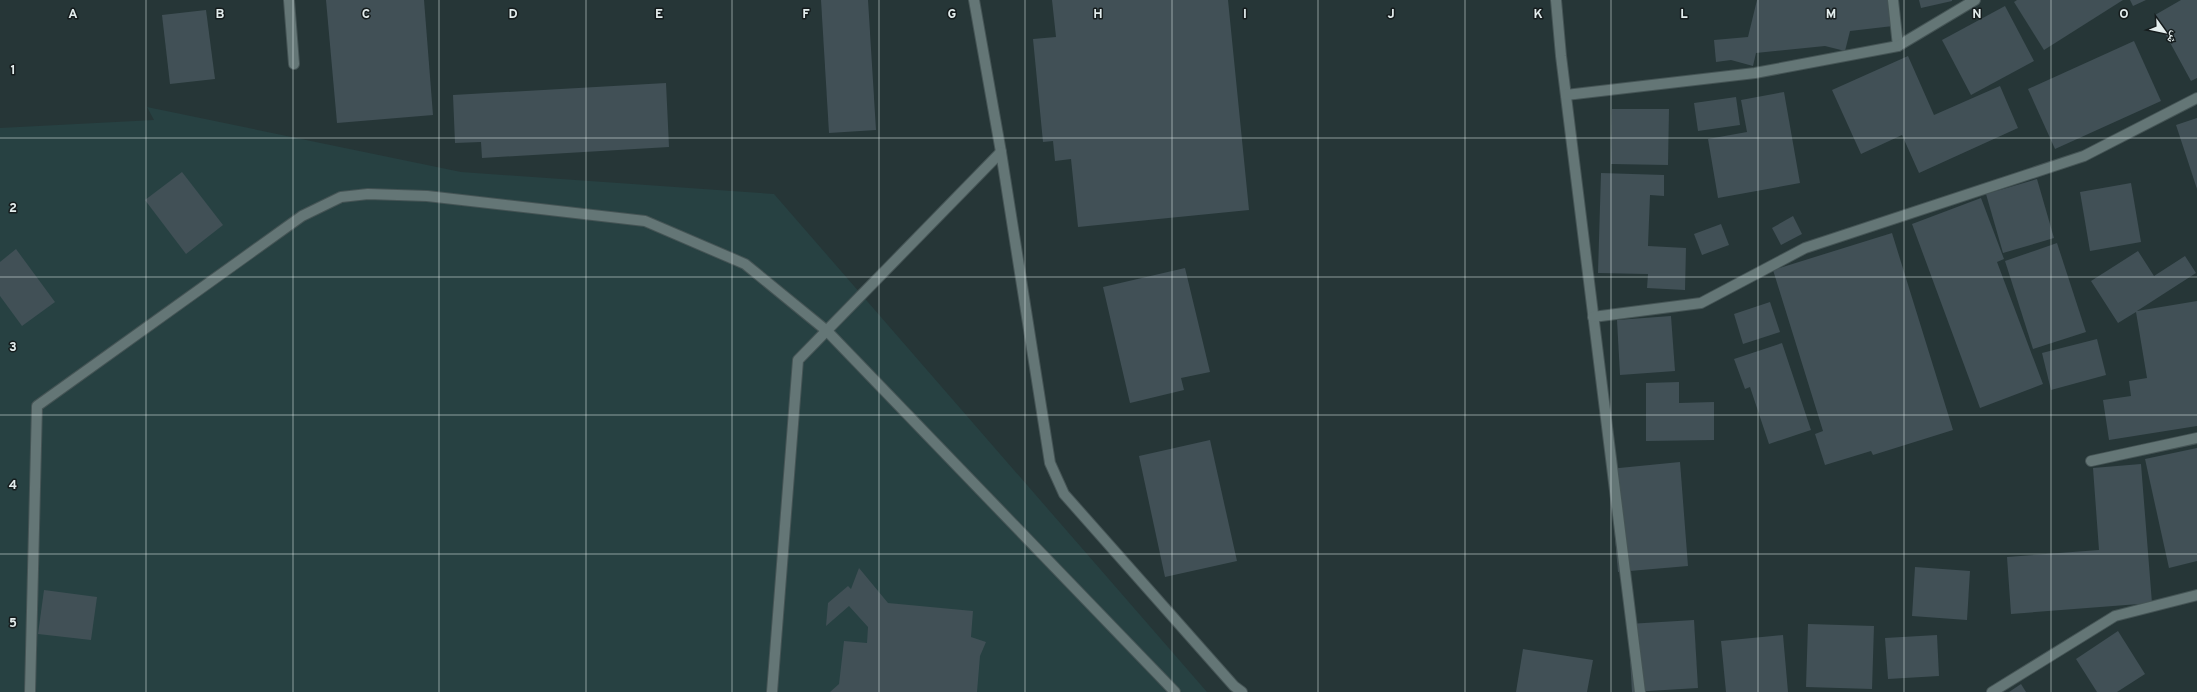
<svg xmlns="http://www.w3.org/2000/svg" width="2197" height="692" font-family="Overpass,'Noto Naskh Arabic',sans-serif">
<rect width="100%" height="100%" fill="#263637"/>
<path fill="#274142" d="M147,107L461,172L774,194L1207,692H0V128L154,120Z"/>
<g fill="#415056">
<path d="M326,0H424L433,115L337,123Z"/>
<path d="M821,0H868L876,130L829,133Z"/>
<path d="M1052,0H1228L1249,210L1078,227L1071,159L1055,161L1053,141L1043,142L1033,39L1056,37Z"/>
<path d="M1757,0H1890L1893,26L1850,31L1845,51L1825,46L1756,53L1753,66L1731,60L1716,62L1714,40L1748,37Z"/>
<path d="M1919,0H1952V1L1921,8Z"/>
<path d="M2017,0H2123L2044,50L2014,2Z"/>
<path d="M2130,0H2146L2133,6Z"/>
<path d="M2181,0H2197V78L2191,81L2155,15Z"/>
<path d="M2005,6L2034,61L1971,95L1942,40Z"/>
<path d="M206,10L215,79L170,84L162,15Z"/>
<path d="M2134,41L2161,101L2055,149L2028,89Z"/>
<path d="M1908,56L1934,115L2000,86L2018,128L1919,173L1902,135L1861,154L1832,90Z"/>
<path d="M666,83L669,147L482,158L481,142L455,143L453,95Z"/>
<path d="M1784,92L1800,183L1718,198L1708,139L1747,132L1741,100Z"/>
<path d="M1736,97L1740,125L1698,131L1694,103Z"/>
<path d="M1612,109H1669L1668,165L1611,164Z"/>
<path d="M2197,118V189L2176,125Z"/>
<path d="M182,172L223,225L186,254L145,200Z"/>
<path d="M1601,173L1664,175V196L1650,195L1648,246L1686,248L1685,290L1647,288L1648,274L1598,273Z"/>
<path d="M2037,179L2054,238L2003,253L1986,194Z"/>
<path d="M2131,183L2141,242L2090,251L2080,192Z"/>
<path d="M1981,198L2004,259L1997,262L2043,384L1980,408L1912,224Z"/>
<path d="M1793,216L1802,234L1781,245L1772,228Z"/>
<path d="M1721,224L1729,245L1702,255L1694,234Z"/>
<path d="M1892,233L1953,430L1873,455L1871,451L1825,465L1815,434L1823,431L1773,270Z"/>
<path d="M2057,243L2086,332L2033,349L2005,261Z"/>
<path d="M16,249L55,302L22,326L0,296V262Z"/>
<path d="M2138,251L2154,276L2185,256L2196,273L2137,311L2197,301V426L2109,440L2103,400L2131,396L2129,381L2147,378L2136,312L2118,323L2091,281Z"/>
<path d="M1185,268L1210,372L1181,378L1184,390L1130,403L1103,287Z"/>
<path d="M1770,302L1780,332L1743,344L1734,314Z"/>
<path d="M1671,316L1675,371L1620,375L1617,320Z"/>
<path d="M2097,339L2106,375L2051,390L2042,353Z"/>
<path d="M1782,343L1811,430L1769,444L1750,387L1745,389L1734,359Z"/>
<path d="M1679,382V403L1714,402V440L1646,441V383Z"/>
<path d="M1210,440L1237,561L1165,577L1139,456Z"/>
<path d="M2197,448V561L2169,568L2145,459Z"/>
<path d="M1680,462L1688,566L1618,572L1609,469Z"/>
<path d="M2141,464L2152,603L2011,614L2007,557L2099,550L2093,468Z"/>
<path d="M1915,567L1970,571L1967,620L1912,616Z"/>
<path d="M859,568L888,603L973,611L971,637L986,642L980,656L977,692H830L839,684L844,641L867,643L868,627L849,606L826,626L828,603L848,586L851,589Z"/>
<path d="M44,590L97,597L91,640L38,634Z"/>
<path d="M1694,620L1698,688L1632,692L1628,624Z"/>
<path d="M1808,624L1874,626L1872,689L1806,687Z"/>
<path d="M2118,631L2145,674L2117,692H2097L2076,659Z"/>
<path d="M1783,635L1788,692H1726L1721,641Z"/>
<path d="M1937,635L1939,676L1888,679L1885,638Z"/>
<path d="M1523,649L1593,660L1587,692H1516Z"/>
<path d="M2021,684L2026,692H2009Z"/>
</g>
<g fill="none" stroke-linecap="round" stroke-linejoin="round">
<defs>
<g id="minor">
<path d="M289,0L294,64"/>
<path d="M974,0L1001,152L1050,463L1064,494L1234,686L1242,692"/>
<path d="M1556,0L1561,56L1640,692"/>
<path d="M1893,0L1898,46"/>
<path d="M1566,95L1755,73L1898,46L1975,0"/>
<path d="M1593,317L1701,303L1805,248L2084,156L2197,98"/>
<path d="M2091,461L2197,438"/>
<path d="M30,692L37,406L302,216L341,197L368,194L427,196L645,221L745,264L827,331L1175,692"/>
<path d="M772,692L798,360L1001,152"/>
<path d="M1992,692L2115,616L2197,595"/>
</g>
</defs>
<use href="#minor" stroke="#455455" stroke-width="12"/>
<use href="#minor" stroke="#647676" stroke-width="10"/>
</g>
<path fill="none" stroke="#e3eded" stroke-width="1" stroke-opacity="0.55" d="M146,0V692M293,0V692M439,0V692M586,0V692M732,0V692M879,0V692M1025,0V692M1172,0V692M1318,0V692M1465,0V692M1611,0V692M1758,0V692M1904,0V692M2051,0V692M0,138H2197M0,277H2197M0,415H2197M0,554H2197"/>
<g font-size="13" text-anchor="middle" font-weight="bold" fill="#e3eded" stroke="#151c1d" stroke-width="3" stroke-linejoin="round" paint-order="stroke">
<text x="73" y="18">A</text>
<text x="220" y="18">B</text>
<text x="366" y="18">C</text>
<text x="513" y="18">D</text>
<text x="659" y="18">E</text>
<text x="806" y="18">F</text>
<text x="952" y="18">G</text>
<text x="1098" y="18">H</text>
<text x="1245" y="18">I</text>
<text x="1391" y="18">J</text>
<text x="1538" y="18">K</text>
<text x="1684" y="18">L</text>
<text x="1831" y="18">M</text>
<text x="1977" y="18">N</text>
<text x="2124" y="18">O</text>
<text x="13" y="74">1</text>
<text x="13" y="212">2</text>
<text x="13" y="351">3</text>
<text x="13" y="489">4</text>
<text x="13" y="627">5</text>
</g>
<g transform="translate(2165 32) rotate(123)" stroke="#151c1d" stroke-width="3" paint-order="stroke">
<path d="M0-3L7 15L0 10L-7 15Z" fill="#e3eded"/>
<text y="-6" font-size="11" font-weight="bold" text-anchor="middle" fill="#e3eded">ش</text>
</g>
</svg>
